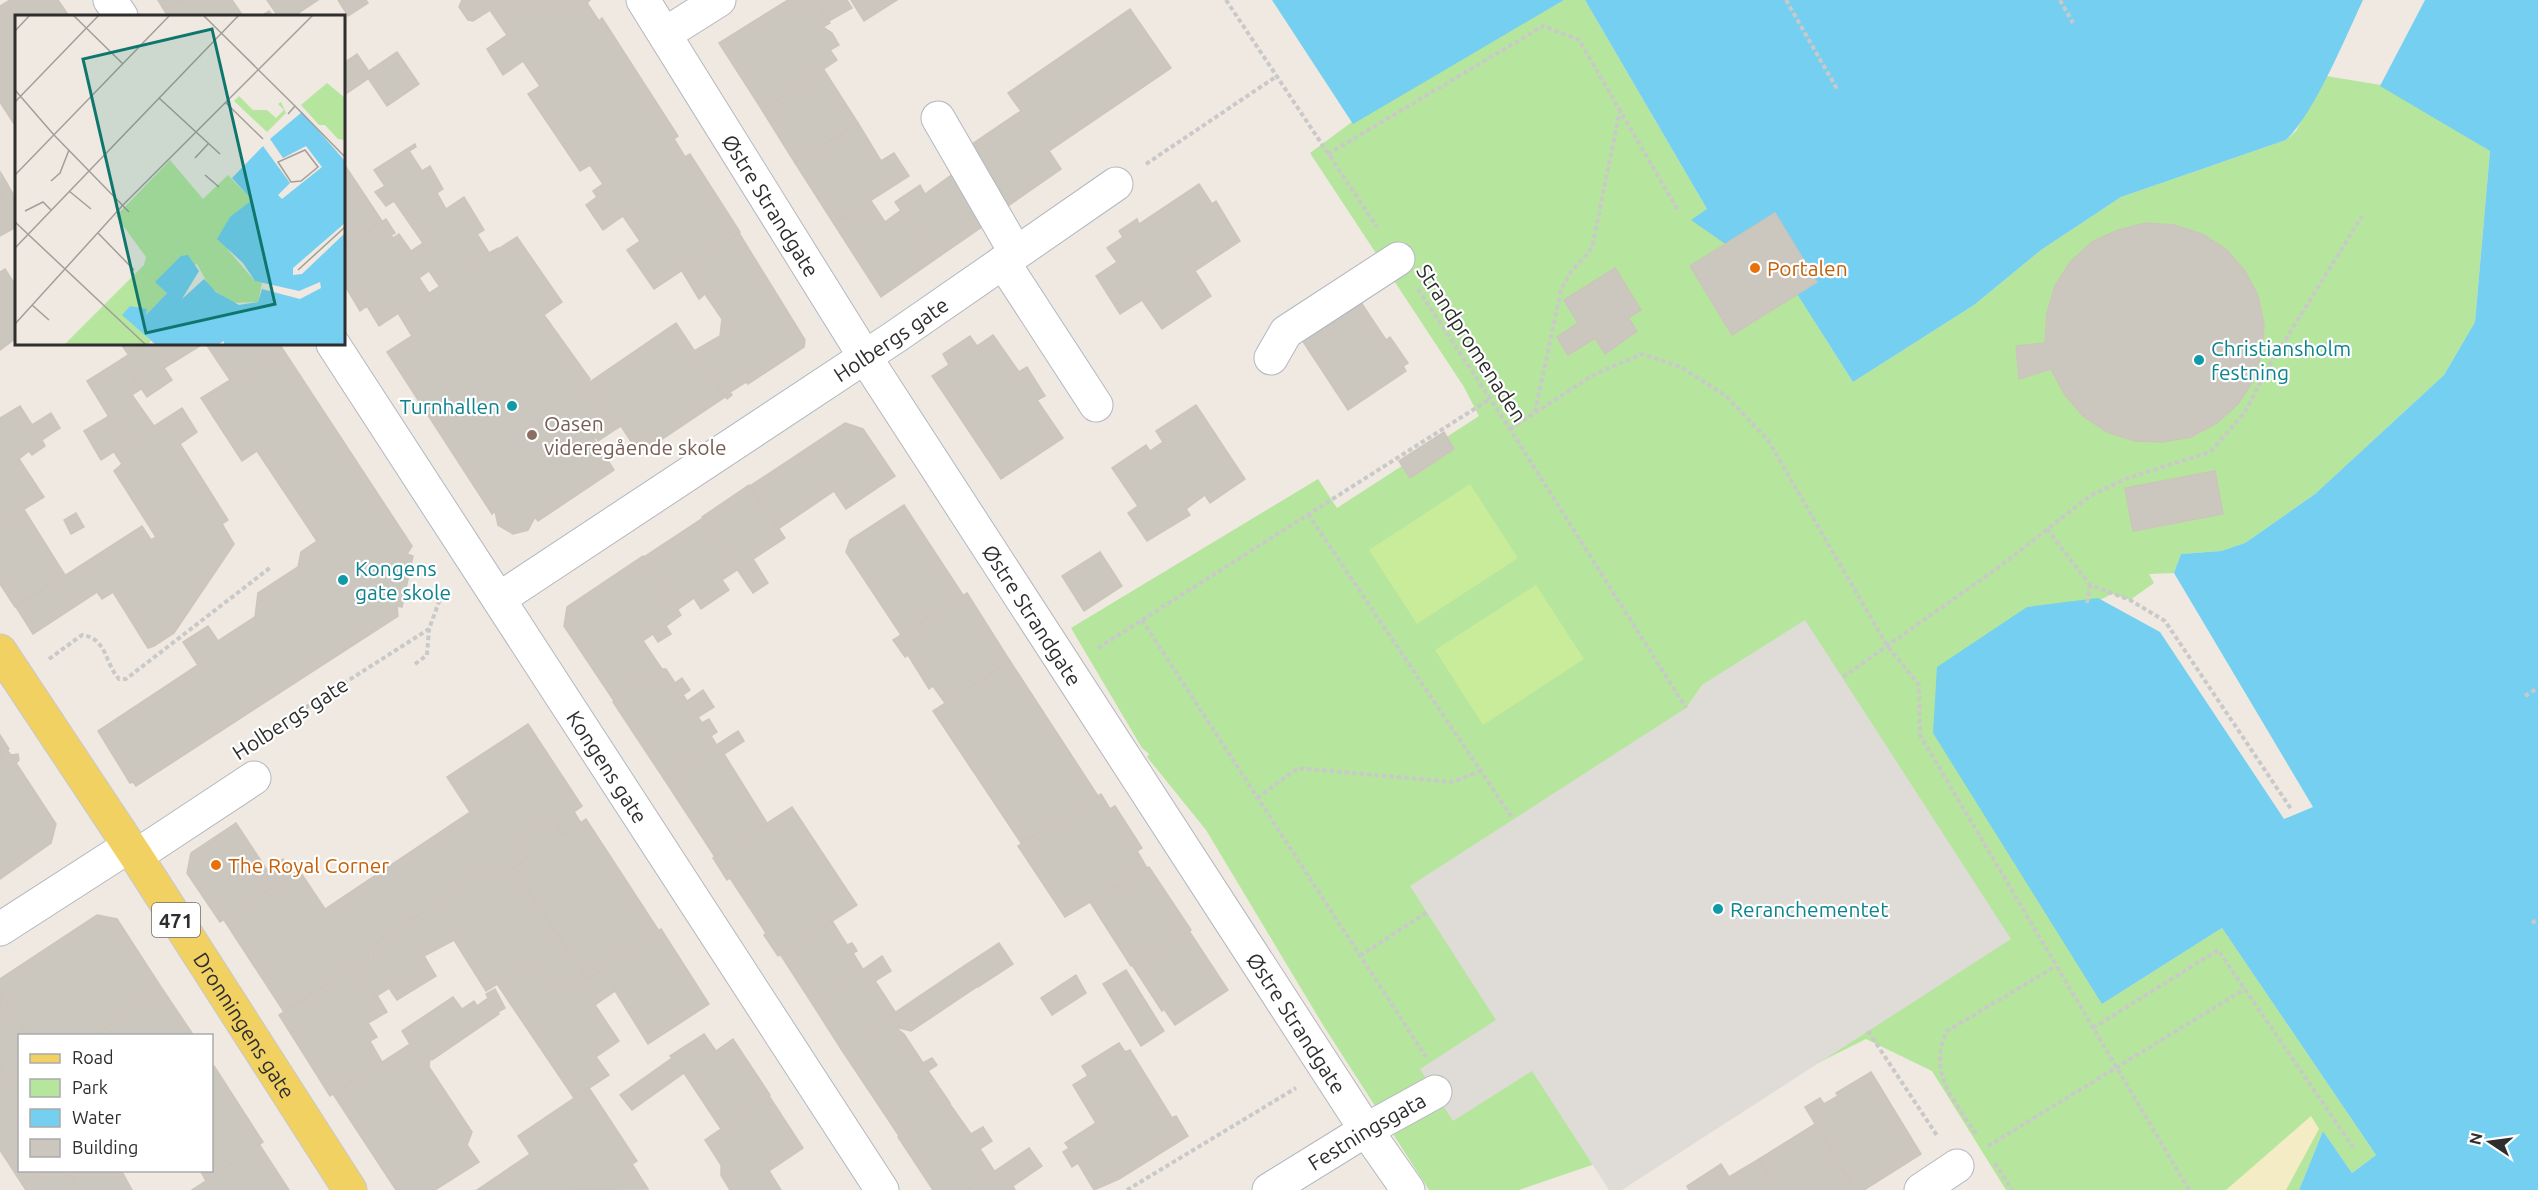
<svg xmlns="http://www.w3.org/2000/svg" width="2538" height="1190" font-family="Ubuntu,sans-serif">
<rect width="100%" height="100%" fill="#efe9e1"/>
<path fill="#b6e59e" d="M1564,0H1585L1707,209L1797,294L1853,382L1974,305L2041,250L2121,197L2286,140L2296,131L2326,76L2381,85L2490,151L2475,322L2444,375L2315,494L2245,543L2221,551L2181,554L2174,573L2149,574L2154,583L2130,600L2112,594L2100,600L2027,607L2102,1004L2222,928L2376,1155L2352,1173L2323,1131L2299,1190H2006L1932,1071L1866,1039L1662,1141L1519,1190H1429L1323,1025L1206,830L1147,757L1149,754L1142,748L1071,628L1318,479L1337,508L1479,416L1464,387L1310,153L1352,122Z"/>
<path fill="#f3ecc5" d="M2311,1116L2319,1129L2286,1190H2226Z"/>
<g fill="#c9ec9a">
<path d="M1470,484L1518,558L1417,624L1369,550Z"/>
<path d="M1536,585L1584,659L1483,725L1435,650Z"/>
</g>
<path fill="#dfdcd8" d="M1805,620L2011,939L1622,1190H1609L1532,1071L1453,1121L1420,1069L1496,1020L1410,886L1686,708L1702,685Z"/>
<g fill="#75cff0">
<path d="M1272,0H1564L1353,124Z"/>
<path d="M1585,0H2363C2345,38 2315,112 2286,140L2121,197L2041,250L1974,305L1853,382L1797,294L1691,220L1707,209Z"/>
<path d="M2425,0H2538V1190H2299L2323,1131L2352,1173L2376,1155L2222,928L2102,1004L1933,733L1937,667L2027,607L2098,598L2160,632L2284,819L2313,807L2174,573L2181,554L2221,551L2245,543L2315,494L2444,375L2475,322L2490,151L2380,86Z"/>
</g>
<g fill="#cbc7bf" stroke="#cbc5ba" stroke-width="1.5">
<path d="M10,0H58L69,16H16V127L0,102V6Z"/>
<path d="M158,0H182L164,10Z"/>
<path d="M182,0H232L243,16H168L164,10Z"/>
<path d="M267,0H318L294,16H278Z"/>
<path d="M338,0H366L368,3L348,16Z"/>
<path d="M462,0H590L587,3L599,21L602,18L678,136L674,139L685,157L690,154L740,232L654,289L627,250L640,241L623,216L603,230L586,205L597,197L593,191L603,184L590,165L580,171L528,94L540,86L523,61L503,75L487,49L507,35L490,10L473,21L468,20L459,7Z"/>
<path d="M788,0H815L830,23L823,27L832,33L839,45L830,50L837,60L762,110L719,43Z"/>
<path d="M815,0H847L852,8L829,21Z"/>
<path d="M851,0H897L864,21Z"/>
<path d="M1130,9L1171,68L1049,151L1061,169L988,220L950,159L1021,111L1008,93Z"/>
<path d="M269,11L273,16H261Z"/>
<path d="M397,52L419,84L387,106L368,78L372,76L369,71Z"/>
<path d="M357,54L372,76L344,95V63Z"/>
<path d="M824,70L858,123L795,163L762,110Z"/>
<path d="M858,123L881,161L894,153L909,176L834,224L795,163Z"/>
<path d="M415,144L416,147L409,151L422,171L430,166L443,189L437,193L446,209L464,197L484,230L477,234L489,253L498,248L499,251L440,287L429,271L419,278L429,293L379,326L367,306L360,311L344,284V276L346,275L344,271V246L386,219L395,233L391,235L393,238L399,234L411,251L423,243L394,201L386,206L375,192L385,186L374,170Z"/>
<path d="M344,164L382,221L344,246Z"/>
<path d="M957,171L989,222L934,260L895,202L920,185L925,194Z"/>
<path d="M1,173L16,199V227L0,236Z"/>
<path d="M1199,184L1212,204L1216,201L1240,241L1195,271L1211,296L1162,329L1142,300L1120,314L1096,276L1117,262L1107,248L1123,237L1119,231L1137,219L1139,224Z"/>
<path d="M871,201L885,222L900,211L934,260L881,297L834,224Z"/>
<path d="M1775,213L1817,282L1732,335L1690,266Z"/>
<path d="M2146,223L2174,225L2202,234L2226,249L2245,271L2258,296L2264,324L2262,353L2253,381L2238,404L2217,423L2191,437L2163,442L2135,441L2107,432L2083,416L2065,395L2051,369L2019,379L2016,346L2045,343L2047,313L2055,286L2070,262L2092,242L2118,230Z"/>
<path d="M739,233L805,340L804,347L748,384L746,382L730,392L732,395L727,399L694,351L720,336L722,319L705,294L699,299L682,271Z"/>
<path d="M517,237L562,302L544,315L590,379L587,384L616,429L598,441L596,437L594,439L614,470L538,521L535,517L528,530L513,534L498,525L495,511L492,514L387,352L412,336L398,313Z"/>
<path d="M1615,268L1641,310L1628,318L1637,331L1605,354L1595,338L1568,355L1557,337L1578,323L1564,300Z"/>
<path d="M5,269L16,286V338L0,350V272Z"/>
<path d="M1360,301L1386,340L1390,337L1408,363L1403,366L1406,371L1348,410L1302,340Z"/>
<path d="M676,323L725,397L646,450L634,446L621,426L616,429L587,384Z"/>
<path d="M993,335L1019,372L1027,367L1045,396L1037,400L1063,438L1001,479L932,376L949,365L943,354L970,336L977,346Z"/>
<path d="M121,344H145L128,354Z"/>
<path d="M145,344H203L164,368L172,380L147,397L122,359Z"/>
<path d="M206,344H279L282,348L230,380Z"/>
<path d="M282,348L412,546L407,554L413,556L402,607L397,606L398,616L136,786L133,782L130,783L98,731L198,665L183,642L208,626L218,641L255,617L258,593L298,567L301,552L317,541L257,451L242,461L201,398Z"/>
<path d="M122,359L141,389L132,395L154,426L134,439L128,448L87,381Z"/>
<path d="M1196,405L1245,479L1210,503L1205,495L1186,509L1190,515L1147,541L1128,513L1138,506L1112,468L1146,445L1150,451L1163,442L1156,431Z"/>
<path d="M20,406L32,425L51,413L60,428L42,440L45,446L32,455L29,451L19,459L44,497L0,524V418Z"/>
<path d="M182,408L197,432L180,444L228,520L222,524L234,544L174,633L154,646L148,648L113,592L102,599L97,592L33,634L16,607L142,526L151,540L156,537L114,471L122,464L114,452L126,444L128,448L134,439Z"/>
<path d="M109,416L126,444L101,460L84,431Z"/>
<path d="M845,423L863,429L895,476L846,509L834,491L778,529L750,486Z"/>
<path d="M1444,432L1454,449L1410,478L1399,461Z"/>
<path d="M2215,471L2223,514L2133,531L2125,488Z"/>
<path d="M749,485L785,538L753,559L768,583L753,593L702,517Z"/>
<path d="M904,505L963,595L901,635L846,552L850,540Z"/>
<path d="M23,508L65,575L15,607L0,584V524Z"/>
<path d="M76,513L84,527L71,534L64,520Z"/>
<path d="M703,518L737,570L722,580L729,590L701,609L694,598L677,610L644,557Z"/>
<path d="M1100,552L1122,586L1084,611L1062,576Z"/>
<path d="M643,556L681,615L666,626L671,634L658,642L653,634L643,641L662,669L614,701L564,626L567,607Z"/>
<path d="M967,593L1010,661L945,703L933,686L929,689L908,655L905,657L893,640Z"/>
<path d="M1010,661L1098,796L1021,843L933,711Z"/>
<path d="M662,669H666L675,683L682,678L690,690L683,695L687,701L703,690L714,707L698,717L702,723L709,719L717,732L711,736L716,744L664,779L613,702Z"/>
<path d="M528,724L582,806L574,812L581,823L563,835L552,817L515,841L527,859L487,883L481,873L368,949L370,956L284,1012L224,920L299,870L325,909L470,812L447,777Z"/>
<path d="M738,731L744,741L724,754L767,823L715,857L664,779Z"/>
<path d="M0,735L9,749L0,755Z"/>
<path d="M7,750L11,755L18,754L19,760L16,763L56,824L51,843L0,879V755Z"/>
<path d="M1101,794L1110,809L1115,806L1142,848L1137,851L1147,868L1065,917L1018,846Z"/>
<path d="M792,807L857,905L778,956L764,935L766,933L730,878L727,880L713,858Z"/>
<path d="M552,817L563,835L586,819L659,931L587,979L513,868L527,859L515,841Z"/>
<path d="M236,823L267,870L283,859L293,874L220,922L187,873L191,853Z"/>
<path d="M512,866L587,979L559,997L535,961L486,991L454,940L424,956L436,976L397,1000L389,988L375,997L355,967L372,955L368,949L481,873L487,883Z"/>
<path d="M1149,867L1191,930L1131,966L1090,902Z"/>
<path d="M97,915L117,919L163,990L93,1036H27L0,992V979Z"/>
<path d="M832,921L847,945L852,943L857,951L853,953L864,971L813,1005L780,954Z"/>
<path d="M661,929L709,1004L648,1044L602,970Z"/>
<path d="M1189,931L1228,990L1175,1025L1164,1009L1162,1011L1132,965Z"/>
<path d="M999,943L1013,964L978,987L964,966Z"/>
<path d="M882,956L891,971L875,981L896,1013L841,1049L813,1005Z"/>
<path d="M535,961L559,997L602,970L615,991L595,1005L619,1041L596,1057L609,1075L574,1098L497,984Z"/>
<path d="M964,966L978,986L911,1031L895,1027L904,1034L923,1063L932,1058L937,1065L928,1071L950,1103L899,1136L841,1049Z"/>
<path d="M355,967L375,997L372,999L378,997L387,1012L368,1023L377,1037L370,1041L382,1062L330,1096L279,1015Z"/>
<path d="M1126,970L1164,1031L1141,1046L1103,984Z"/>
<path d="M1076,975L1086,993L1052,1015L1041,998Z"/>
<path d="M495,989L505,1008L498,1012L499,1014L432,1060L411,1052L407,1046L410,1044L402,1031L453,997L462,1009L474,1001L477,1006L488,998L486,994Z"/>
<path d="M163,990L194,1036H93Z"/>
<path d="M0,992L27,1036H20V1082L13,1086L0,1066Z"/>
<path d="M704,1034L716,1051L733,1039L770,1095L721,1129L684,1073L632,1110L620,1095L672,1058L670,1056Z"/>
<path d="M1119,1043L1125,1052L1130,1050L1172,1118L1176,1116L1188,1136L1119,1179L1094,1190L1078,1163L1072,1167L1063,1152L1069,1148L1065,1143L1096,1123L1073,1085L1088,1076L1082,1066Z"/>
<path d="M407,1046L411,1052L430,1058L429,1067L472,1132L467,1145L479,1162L435,1190H396L333,1094Z"/>
<path d="M0,1066L8,1079L0,1085Z"/>
<path d="M214,1066L263,1142L206,1181L200,1170H212V1067Z"/>
<path d="M1871,1072L1921,1154L1864,1190H1855L1805,1107L1820,1098L1824,1104L1838,1096L1836,1093Z"/>
<path d="M8,1079L13,1086L20,1082V1170H45L22,1184L0,1150V1085Z"/>
<path d="M589,1088L637,1161L632,1164L648,1189L477,1190L530,1154L518,1136Z"/>
<path d="M769,1096L803,1148L769,1171L781,1190H730L721,1175V1165L705,1140Z"/>
<path d="M949,1103L971,1134L983,1127L992,1141L980,1149L995,1172L967,1190H933L898,1137Z"/>
<path d="M1815,1124L1855,1190H1777L1759,1159Z"/>
<path d="M259,1144L289,1190H192L206,1181Z"/>
<path d="M1029,1148L1042,1166L1013,1186L1015,1190H967Z"/>
<path d="M1759,1159L1777,1190H1689L1687,1186L1721,1164L1729,1177Z"/>
<path d="M45,1170H67L79,1190H26L22,1184Z"/>
<path d="M67,1170H121L132,1190H79Z"/>
</g>
<g fill="none" stroke-linecap="round" stroke-linejoin="round">
<defs>
<g id="minor">
<path d="M110,0L121,16"/>
<path id="s1" d="M643,0L865,357L1366,1130L1408,1190"/>
<path d="M665,34L719,0"/>
<path d="M938,118L1016,253"/>
<path d="M1003,262L1096,405"/>
<path id="s2" d="M333,344L882,1190"/>
<path d="M1271,358L1286,332L1398,259"/>
<path id="s3" d="M499,599L895,337L1116,184"/>
<path d="M136,856L254,778"/>
<path d="M0,929L129,846"/>
<path id="s4" d="M1269,1190L1366,1130L1435,1092"/>
<path d="M1921,1190L1957,1166"/>
</g>
<g id="major">
<path id="s5" d="M0,651L136,856L350,1190"/>
</g>
</defs>
<use href="#minor" stroke="#b4b7c1" stroke-width="35"/>
<use href="#major" stroke="#c9c9c9" stroke-width="35"/>
<g stroke="#c9c9c9" stroke-width="4" stroke-dasharray="4.5 3" stroke-linecap="butt">
<path d="M1226,0L1377,227"/>
<path d="M1786,0L1837,89"/>
<path d="M2060,0L2073,23"/>
<path d="M1328,154L1543,26L1579,40L1679,212"/>
<path d="M1146,164L1277,76"/>
<path d="M1418,289L1510,429L1686,708"/>
<path d="M1535,412L1561,290L1570,273L1592,248L1620,110"/>
<path d="M1510,429L1593,375L1642,354L1681,367L1726,396L1768,440L1886,644L1919,685L1920,735L2189,1190"/>
<path d="M1308,514L1513,819"/>
<path d="M2047,529L2090,585L2130,600L2165,621L2291,809"/>
<path d="M2087,603L2090,585"/>
<path d="M1142,620L1426,1057"/>
<path d="M1098,648L1490,399"/>
<path d="M49,659L82,635C107,638 105,664 119,679H126L271,567"/>
<path d="M415,664L427,655L429,629"/>
<path d="M1843,677L1999,567L2090,496L2125,479L2210,452L2245,412L2268,368L2362,216"/>
<path d="M2525,696L2538,688"/>
<path d="M255,740L429,629L440,599L450,592"/>
<path d="M1257,798L1298,768L1453,782L1480,771"/>
<path d="M2532,923L2538,919"/>
<path d="M1360,956L1427,912"/>
<path d="M2093,1028L2218,950L2355,1150"/>
<path d="M1868,1031L1938,1137"/>
<path d="M1976,1134C1954,1099 1927,1073 1947,1031L2056,966"/>
<path d="M1988,1146L2245,989"/>
<path d="M1995,1163L2012,1190"/>
<path d="M1127,1190L1296,1088"/>
</g>
<use href="#minor" stroke="#fff" stroke-width="33"/>
<use href="#major" stroke="#f2d163" stroke-width="33"/>
</g>
<g fill="#e8710a" stroke="#fff" stroke-width="2">
<circle cx="1755" cy="268" r="6"/>
<circle cx="216" cy="865" r="6"/>
</g>
<g fill="#0f9aa8" stroke="#fff" stroke-width="2">
<circle cx="2199" cy="360" r="6"/>
<circle cx="512" cy="406" r="6"/>
<circle cx="343" cy="580" r="6"/>
<circle cx="1718" cy="909" r="6"/>
</g>
<circle fill="#8d6e63" stroke="#fff" stroke-width="2" cx="532" cy="435" r="6"/>
<g text-anchor="middle" dominant-baseline="central" stroke-width="4.5" stroke-linejoin="round" paint-order="stroke">
<rect fill="#fff" stroke="#6d6d6d" stroke-width="1.5" x="152" y="903" width="48" height="34" rx="4.5"/>
<g font-size="20" font-weight="bold" fill="#2e2e2e">
<text x="176" y="920">471</text>
</g>
<g font-size="21" fill="#2e2e2e" stroke="#fff">
<text stroke="none"><textPath href="#s1" startOffset="242">Østre Strandgate</textPath></text>
<text stroke="none"><textPath href="#s3" startOffset="470">Holbergs gate</textPath></text>
<text transform="translate(1472 343) rotate(57)">Strandpromenaden</text>
<text stroke="none"><textPath href="#s1" startOffset="728">Østre Strandgate</textPath></text>
<text transform="translate(290 718) rotate(-33)">Holbergs gate</text>
<text stroke="none"><textPath href="#s2" startOffset="504">Kongens gate</textPath></text>
<text stroke="none"><textPath href="#s1" startOffset="1214">Østre Strandgate</textPath></text>
<text stroke="none"><textPath href="#s5" startOffset="447">Dronningens gate</textPath></text>
<text stroke="none"><textPath href="#s4" startOffset="114">Festningsgata</textPath></text>
</g>
<g font-size="21" fill="#c56008" stroke="#fff" text-anchor="start">
<text x="1767" y="268">Portalen</text>
<text x="228" y="865">The Royal Corner</text>
</g>
<g font-size="21" fill="#0d838f" stroke="#fff" text-anchor="start">
<text x="2211" y="348">Christiansholm<tspan x="2211" dy="24">festning</tspan></text>
<text x="500" y="406" text-anchor="end">Turnhallen</text>
<text x="355" y="568">Kongens<tspan x="355" dy="24">gate skole</tspan></text>
<text x="1730" y="909">Reranchementet</text>
</g>
<g font-size="21" fill="#785e54" stroke="#fff" text-anchor="start">
<text x="544" y="423">Oasen<tspan x="544" dy="24">videregående skole</tspan></text>
</g>
</g>
<g transform="translate(15 15)">
<rect width="330" height="330" fill="#efe9e1"/>
<path d="M312,68L330,83V125L323,124L310,110H304L286,90ZM224,81L238,95H252L261,103L269,95L263,89L266,87L271,98L252,117L219,86ZM155,145L188,184L213,160L237,185L215,204L210,216L213,235L239,265L247,268L243,287L217,288L194,271L182,249L141,266L152,278L131,300L132,294L108,299L136,326L132,330H49L129,250L131,242L101,201Z" fill="#b6e59e"/>
<path d="M287,97L330,146V208L278,253V260L287,259L330,218V330H209V326L202,330H141L107,300L115,291L132,294L131,300L152,278L140,267L166,241L173,240L184,256L167,284L189,264L201,277L224,290L243,287L247,274L285,284L306,273L305,267L284,276L240,266L228,248L202,224L215,202L237,185L217,163L248,131L275,168L263,180L267,184L307,152L291,131L268,143L255,124Z" fill="#75cff0"/>
<path fill="none" stroke="#a29e99" stroke-width="1.5" d="M58,0L108,49M188,0L280,91L273,99M0,16L15,0M0,75L39,120M144,83L205,139M0,87L84,0M210,87L248,124M280,91L330,142M39,120L114,197M290,135L303,152L286,166L276,167L263,147ZM180,143L193,129M0,160L155,0M190,160L204,172M36,166L45,158L54,135M54,176L76,194M10,196L28,187L36,195M0,207L131,330M83,218L119,255M0,233L224,0M283,255L330,212M17,290L34,305M0,309L108,190L298,0"/>
<path fill="#0f766e" fill-opacity="0.15" stroke="#0f766e" stroke-width="3" d="M197,14L260,289L131,318L68,44Z"/>
<rect width="330" height="330" fill="none" stroke="#2e2e2e" stroke-width="3"/>
</g>
<rect x="18" y="1034" width="195" height="138" fill="#ffffff" stroke="#ababab" stroke-width="1.5"/>
<rect x="30" y="1054" width="30" height="9" fill="#f2d163" stroke="#ababab" stroke-width="1.5"/>
<text x="72" y="1064" font-size="18" fill="#2e2e2e">Road</text>
<rect x="30" y="1079" width="30" height="18" fill="#b6e59e" stroke="#ababab" stroke-width="1.5"/>
<text x="72" y="1094" font-size="18" fill="#2e2e2e">Park</text>
<rect x="30" y="1109" width="30" height="18" fill="#75cff0" stroke="#ababab" stroke-width="1.5"/>
<text x="72" y="1124" font-size="18" fill="#2e2e2e">Water</text>
<rect x="30" y="1139" width="30" height="18" fill="#cbc7bf" stroke="#ababab" stroke-width="1.5"/>
<text x="72" y="1154" font-size="18" fill="#2e2e2e">Building</text>
<g transform="translate(2490 1142) rotate(283)" stroke="#ffffff" stroke-width="4.5" paint-order="stroke">
<path d="M0-4.5L10 22L0 15L-10 22Z" fill="#2e2e2e"/>
<text y="-9" font-size="16" font-weight="bold" text-anchor="middle" fill="#2e2e2e">N</text>
</g>
</svg>
